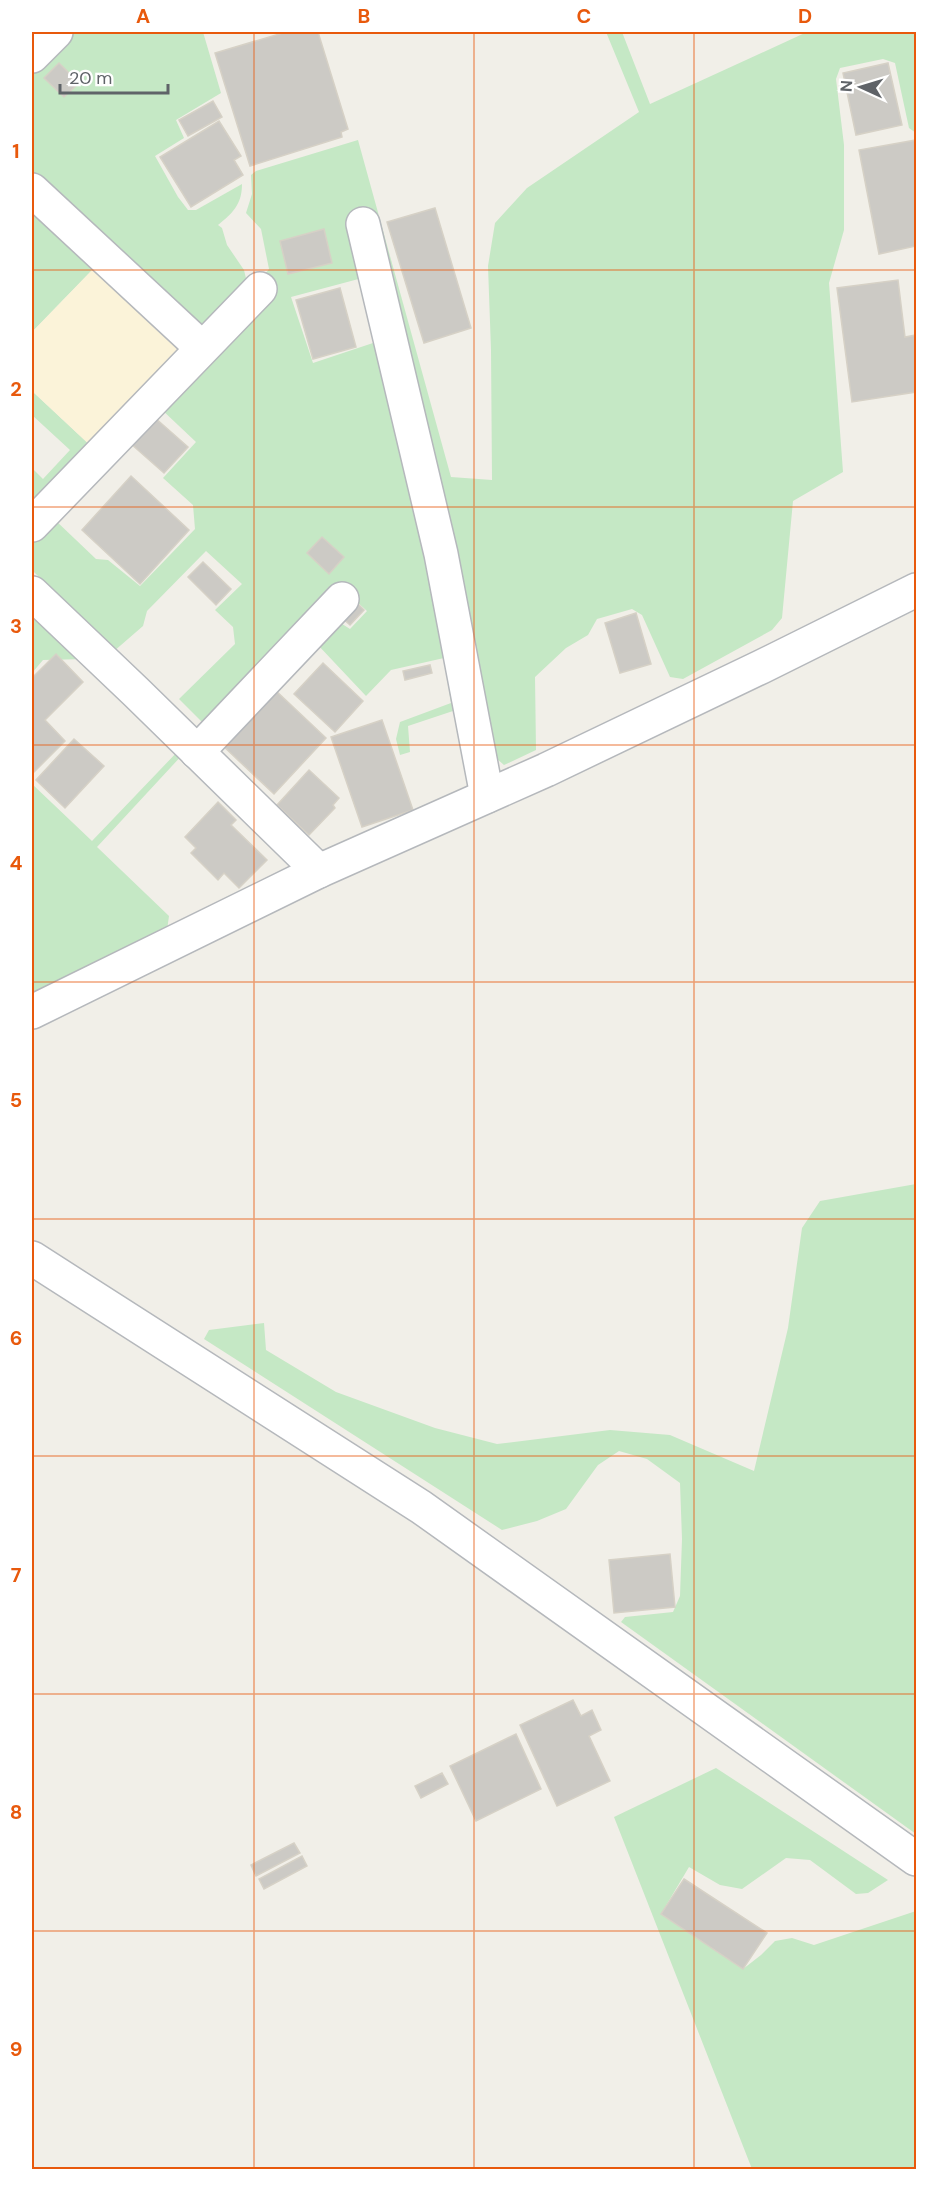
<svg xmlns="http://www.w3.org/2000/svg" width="948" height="2201" font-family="'DM Sans',sans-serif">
<rect width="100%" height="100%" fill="#f1efe8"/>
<g fill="#c5e8c5" fill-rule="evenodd">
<path d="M70,32H203L221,93L176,120L184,138L155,156L178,197L188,210H196L242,184C242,204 233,213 218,225L222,228L227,245L244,270L248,287L211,326L193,325L32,176V70Z"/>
<path d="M606,32H622L650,104L807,32H916V133L909,128L895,63L883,59L840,68L836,79L844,145V230L829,283L843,472L793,501L782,618L772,630L683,679L670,677L642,615L632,609L597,619L588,635L566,648L535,677L536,750L504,765L496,758L366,277L291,297L313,363L379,341L462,708L408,726L410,752L400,755L396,739L400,722L451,703L444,658L391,670L366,696L317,644L339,622L350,629L367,611L337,584L203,723L179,699L235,644L233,627L215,610L242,584L206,551L147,611L143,626L113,652L86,659L43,660L32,673V587L42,580L32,570V544L54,519L96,559L108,560L140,586L195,529L193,505L163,478L196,442L160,408L269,269L261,229L246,213L252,194L251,175L256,171L358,140L451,477L492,480L491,350L488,266L495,223L527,188L639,112ZM324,229L332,263L288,274L280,241Z"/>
<path d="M32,201L96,266L32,332Z"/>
<path d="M32,391L93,448L32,512V468L43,479L70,450L32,415Z"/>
<path d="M180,749L184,753L97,847L169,916L167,930L32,999V784L92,841Z"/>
<path d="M916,1184V1834L621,1622L625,1617L673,1612L680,1596L682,1539L680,1483L647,1459L619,1451L598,1465L566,1509L537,1521L502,1530L204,1339L209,1330L264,1323L266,1350L336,1392L435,1428L497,1444L610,1430L670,1435L754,1471L788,1328L802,1228L820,1201Z"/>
<path d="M716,1768L888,1880L868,1893L856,1894L810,1860L786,1858L742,1889L720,1885L689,1867L661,1914L743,1969L761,1955L775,1941L792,1938L814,1945L916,1911V2169H752L614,1817Z"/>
</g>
<path fill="#fbf3d9" d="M96,266L178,340L174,361L93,448L32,391V332Z"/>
<g fill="#cccac5" stroke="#d6d1c6" stroke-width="1.5">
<path d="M286,32H318L348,129L341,132L342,137L250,166L215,53Z"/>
<path d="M59,63L79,83L64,97L44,78Z"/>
<path d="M888,63L902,125L856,135L843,73Z"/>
<path d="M213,101L222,117L188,136L179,120Z"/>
<path d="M219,121L241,156L234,160L243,175L191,207L160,157Z"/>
<path d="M916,140V246L879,254L859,150Z"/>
<path d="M435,208L471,328L424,343L387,222Z"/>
<path d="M324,229L332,263L288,274L280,241Z"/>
<path d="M898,280L905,337L916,335V392L852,402L837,288Z"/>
<path d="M340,288L356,347L313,359L296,300Z"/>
<path d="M154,417L188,447L164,473L130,443Z"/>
<path d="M131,476L189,530L140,584L82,530Z"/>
<path d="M322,537L344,557L329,574L307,553Z"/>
<path d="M203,562L231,589L216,605L188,577Z"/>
<path d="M355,601L364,610L350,625L340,616Z"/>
<path d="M636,613L651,664L620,673L605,623Z"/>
<path d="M56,654L83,682L45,720L65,741L32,774V678Z"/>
<path d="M323,663L363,701L335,732L294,694Z"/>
<path d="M430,665L432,673L405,680L403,671Z"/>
<path d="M273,688L326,738L274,794L221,744Z"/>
<path d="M382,720L413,810L362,827L331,737Z"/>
<path d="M74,739L104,766L65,808L36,780Z"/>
<path d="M309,770L339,798L333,805L335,808L309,835L277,805Z"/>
<path d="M218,802L236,820L231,825L267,860L239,888L224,873L218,880L191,853L196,848L185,837Z"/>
<path d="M670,1554L675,1607L614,1613L609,1560Z"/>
<path d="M573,1700L581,1716L592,1710L601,1730L589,1736L610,1781L557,1806L520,1725Z"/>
<path d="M516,1734L541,1789L476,1821L450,1766Z"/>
<path d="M442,1773L448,1784L421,1798L415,1786Z"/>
<path d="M294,1843L300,1853L256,1876L251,1865Z"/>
<path d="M302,1856L307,1866L264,1889L259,1879Z"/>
<path d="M684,1879L767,1933L743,1969L661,1914Z"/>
</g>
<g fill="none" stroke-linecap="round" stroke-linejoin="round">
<defs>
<g id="minor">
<path d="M32,56L56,32"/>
<path d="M32,190L201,347"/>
<path d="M363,224L441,554L487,796"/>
<path d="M32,525L260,289"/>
<path d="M32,593L136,692L319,871"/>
<path d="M197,752L342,599"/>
<path d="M32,1012L319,871L546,770L761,667L916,590"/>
<path d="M32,1258L421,1507L916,1859"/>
</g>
</defs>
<use href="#minor" stroke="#b5b8bc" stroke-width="36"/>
<use href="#minor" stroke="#fff" stroke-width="33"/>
</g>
<path fill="none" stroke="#e8590c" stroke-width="1.5" stroke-opacity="0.55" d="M254,32V2170M474,32V2170M694,32V2170M32,270H916M32,507H916M32,745H916M32,982H916M32,1219H916M32,1456H916M32,1694H916M32,1931H916"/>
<rect width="948" height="2201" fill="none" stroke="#ffffff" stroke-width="66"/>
<g transform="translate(861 87) rotate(274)" stroke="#ffffff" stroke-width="4.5" paint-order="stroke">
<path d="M0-4.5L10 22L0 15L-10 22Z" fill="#5f6368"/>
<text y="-9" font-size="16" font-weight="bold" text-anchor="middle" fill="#5f6368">N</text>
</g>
<path d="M60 84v9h108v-9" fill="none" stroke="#5f6368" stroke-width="3"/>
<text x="69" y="84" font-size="18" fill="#5f6368" stroke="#ffffff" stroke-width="4.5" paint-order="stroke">20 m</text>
<rect x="33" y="33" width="882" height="2135" fill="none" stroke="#e8590c" stroke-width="2"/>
<g font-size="20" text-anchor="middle" font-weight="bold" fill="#e8590c">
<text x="143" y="23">A</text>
<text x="364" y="23">B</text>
<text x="584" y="23">C</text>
<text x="805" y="23">D</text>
<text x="16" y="158">1</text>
<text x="16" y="396">2</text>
<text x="16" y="633">3</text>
<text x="16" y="870">4</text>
<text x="16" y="1107">5</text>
<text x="16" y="1345">6</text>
<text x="16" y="1582">7</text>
<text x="16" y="1819">8</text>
<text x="16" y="2056">9</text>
</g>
</svg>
